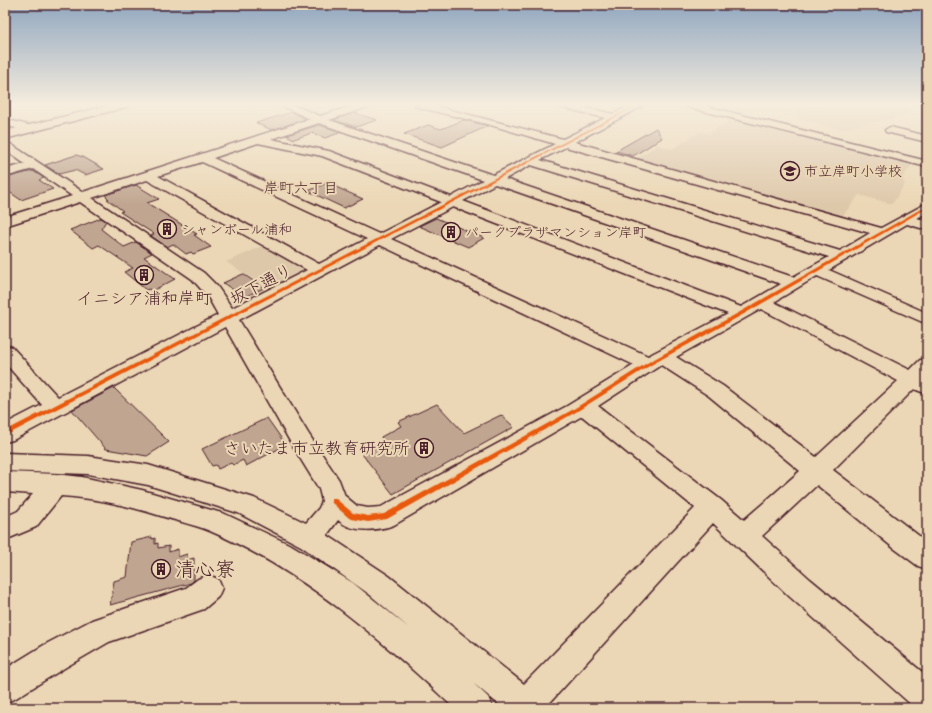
<svg xmlns="http://www.w3.org/2000/svg" width="932" height="713" font-family="Itim,'Klee One',sans-serif">
<rect width="100%" height="100%" fill="#ebd7b5"/>
<filter id="ink" filterUnits="userSpaceOnUse"><feTurbulence type="fractalNoise" baseFrequency=".025" numOctaves="2"/><feDisplacementMap in="SourceGraphic" scale="8" xChannelSelector="R" yChannelSelector="G"/><feConvolveMatrix kernelMatrix="1 2 1 2 8 2 1 2 1" color-interpolation-filters="sRGB"/></filter>
<g filter="url(#ink)">
<g fill="#dec8aa">
<path d="M693,105H916V106L907,114L891,119L840,129L798,119L796,110L771,112L756,109L731,114Z"/>
<path d="M733,117L914,163L902,178L905,184L892,204L859,195L841,218L635,160L657,145L672,149L700,132L710,134Z"/>
<path d="M267,244L309,270L271,290L226,262Z"/>
</g>
<g fill="#c0a691" stroke="#4a1f2b">
<path d="M292,112L306,119L272,130L256,123Z"/>
<path d="M355,113L358,114L377,120L356,127L334,120Z"/>
<path d="M464,120L488,126L442,147L404,134L428,125L441,129Z"/>
<path d="M319,125L342,132L325,138L312,133L294,139L286,135Z"/>
<path d="M656,128L662,138L633,156L616,151Z"/>
<path d="M76,155L83,157L104,169L85,175L75,170L59,174L45,165Z"/>
<path d="M33,171L44,178L39,180L53,189L21,200L5,189V178Z"/>
<path d="M327,183L363,199L344,208L308,191Z"/>
<path d="M136,185L159,199L147,203L197,234L194,235L211,247L193,254L191,252L186,254L173,244L167,247L151,236L154,234L120,212L123,211L107,199H109L105,195Z"/>
<path d="M101,218L106,221L101,229L124,247L136,242L152,253L144,257L175,279L152,291L149,289L146,290L124,272L133,268L99,245L93,248L70,230Z"/>
<path d="M436,218L484,238L468,247L419,226Z"/>
<path d="M243,274L264,288L244,297L223,283Z"/>
<path d="M114,388L169,442L147,456L106,449L72,410Z"/>
<path d="M437,404L464,433L501,415L514,427L393,494L362,454L383,442L381,437L401,426L398,422Z"/>
<path d="M267,418L286,445L246,466L243,460L233,465L231,463L218,469L216,465L212,466L202,449Z"/>
<path d="M152,537V539L155,538V544L158,543V548L169,546V552L178,549V557L187,554V560L194,558V580L191,583L110,605L114,581L127,577L131,542Z"/>
</g>
<g fill="none" stroke-linecap="round" stroke-linejoin="round">
<defs>
<g id="minor">
<path d="M280,105H293L320,116L356,105H370L368,107L329,120L493,175L555,144L487,124L417,107L415,105H431L563,139L605,118L560,107L558,105H574L613,114L631,105H643L641,107L575,142L881,228L927,203V213L917,218L927,221V230L907,224L829,270L927,313V324L817,276L774,302L910,370L920,360L927,359V376L926,378H927V394L914,389L833,470L927,542V569L918,566L891,546L817,485L762,536L810,579L927,676V708H915L790,597L713,523L545,708H503L473,683L488,697L493,708H454C381,639 303,571 210,531C195,525 177,521 161,516C129,506 95,498 61,496L36,527L5,540V517L18,511L33,494L5,492V472L56,474L82,477L142,490L225,514L293,546L353,583L409,628L369,594L301,546L238,513L148,485L88,474L5,471V453L88,456L148,465L254,498L306,523L319,508L322,501L319,489L292,445L225,327L13,440L5,442V424L42,405L5,363V345L12,347L58,397L218,315L208,297L192,279L80,202L5,226V217L72,196L33,169L5,177V169L25,164L5,150V142L9,143L83,192L310,119ZM319,123L483,180L451,197L329,151L271,139ZM258,143L322,156L441,202L379,234L213,158ZM566,147L870,233L840,251L540,160ZM202,162L367,239L319,264L158,176ZM531,165L829,257L793,277L505,179ZM147,180L307,270L232,308L217,286L204,273L92,198ZM495,184L781,284L741,307L463,201ZM453,207L728,314L648,356L391,239ZM380,245L634,365L567,406L381,507L368,508L357,506L345,496L339,480L308,433L239,320ZM761,309L898,381L816,457L723,386L676,357ZM661,365L709,396L800,471L744,520L721,500L598,406ZM582,416L695,508L524,684L389,576L327,535L338,520C352,533 377,531 394,525Z"/>
<path d="M685,105H701L927,161V167L687,107Z"/>
<path d="M5,119L31,126L32,128L27,131L5,125Z"/>
<path d="M890,127L927,136V142L886,132L885,130Z"/>
<path d="M208,575L218,579L222,588L218,597L204,609L109,642L66,667L16,698L5,703V669L44,645L92,620L186,588L198,579Z"/>
</g>
<path id="major" d="M111,105H128L127,107L5,139V131Z"/>
</defs>
<use href="#minor" stroke="#4a1f2b" stroke-width="3"/>
<use href="#major" stroke="#4a1f2b" stroke-width="3"/>
<use href="#minor" fill="#ebd7b5" fill-rule="evenodd"/>
<use href="#major" fill="#ebd7b5" fill-rule="evenodd"/>
<defs>
<g id="cycleway">
<path d="M636,105H639L5,436V431Z"/>
<path d="M926,206H927V208L744,314L651,365L576,412L387,519L368,522L351,519L349,518L332,503L331,501L332,499L334,498L336,499L353,513L368,516L384,514L572,410L647,363L740,312Z"/>
</g>
</defs>
<use href="#cycleway" stroke="#ebd7b5" stroke-width="3"/>
<use href="#cycleway" fill="#e8590c" fill-rule="evenodd"/>
</g>
</g>
<linearGradient id="sky" x2="0" y2="1"><stop stop-color="#90a6bf"/><stop offset="0.51" stop-color="#f6edde"/><stop offset="1" stop-color="#f6edde" stop-opacity="0"/></linearGradient>
<rect width="932" height="205" fill="url(#sky)"/>
<defs>
<symbol id="school-ring" viewBox="-11 -11 22 22"><circle r="9.5" fill="#ebd7b5" stroke="#4a1f2b" stroke-width="1.5"/><path d="M0-5L7-2L0 1L-7-2ZM-4 1L0 2.5L4 1V4Q0 6-4 4Z" fill="#4a1f2b"/></symbol>
<symbol id="building-ring" viewBox="-11 -11 22 22"><circle r="9.5" fill="#ebd7b5" stroke="#4a1f2b" stroke-width="1.5"/><path d="M-4-6H4V6H1V3H-1V6H-4ZM-2.5-4.3h1.7v1.8h-1.7ZM.8-4.3h1.7v1.8H.8ZM-2.5-1h1.7V.8h-1.7ZM.8-1h1.7V.8H.8Z" fill="#4a1f2b"/></symbol>
</defs>
<g fill-rule="evenodd">
<use href="#school-ring" x="779" y="160" width="22" height="22"/>
<use href="#building-ring" x="156" y="218" width="22" height="22"/>
<use href="#building-ring" x="440" y="221" width="22" height="22"/>
<use href="#building-ring" x="133" y="264" width="22" height="22"/>
<use href="#building-ring" x="413" y="437" width="22" height="22"/>
<use href="#building-ring" x="150" y="558" width="22" height="22"/>
</g>
<g text-anchor="middle" dominant-baseline="central" stroke-width="4" stroke-linejoin="round" paint-order="stroke">
<g font-size="14" fill="#4a1f2b" stroke="#ebd7b5" text-anchor="start">
<text x="804" y="171">市立岸町小学校</text>
<text x="181" y="229">シャンボール浦和</text>
<text x="465" y="232">パークプラザマンション岸町</text>
</g>
<g font-size="15" fill="#4a1f2b" stroke="#ebd7b5">
<text x="301" y="188">岸町六丁目</text>
</g>
<g font-size="17" fill="#4a1f2b" stroke="#ebd7b5">
<text transform="translate(261 284) rotate(-28)">坂下通り</text>
</g>
<g font-size="17" fill="#4a1f2b" stroke="#ebd7b5">
<text x="144" y="298">イニシア浦和岸町</text>
<text x="410" y="448" text-anchor="end">さいたま市立教育研究所</text>
</g>
<g font-size="20" fill="#4a1f2b" stroke="#ebd7b5" text-anchor="start">
<text x="175" y="569">清心寮</text>
</g>
</g>
<rect width="932" height="713" fill="none" stroke="#ebd7b5" stroke-width="20"/>
<rect x="10" y="10" width="912" height="693" fill="none" stroke="#4a1f2b" stroke-width="1.5" filter="url(#ink)"/>
</svg>
